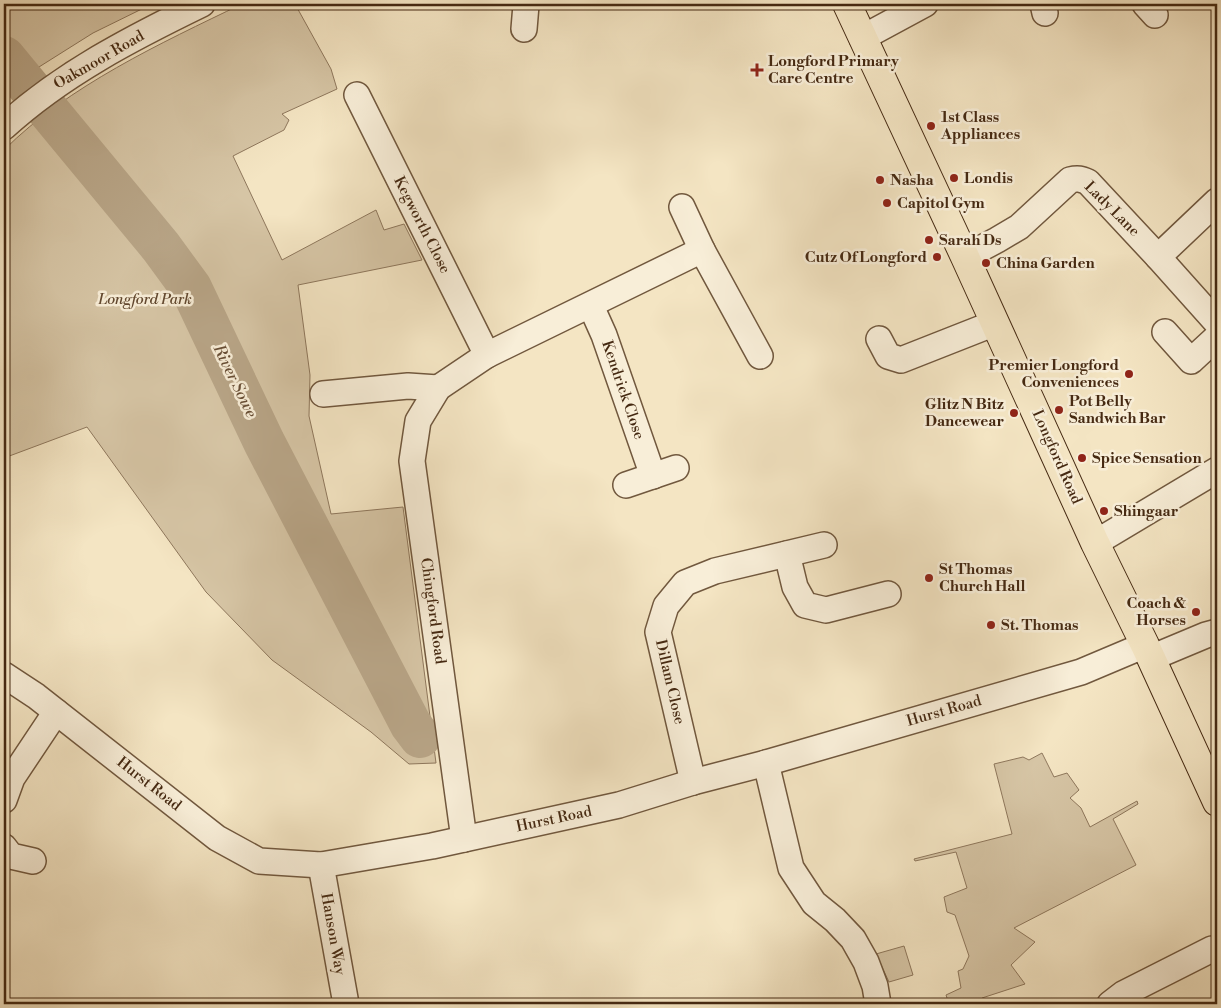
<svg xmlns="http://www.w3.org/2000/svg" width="1221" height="1008" font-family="'Libre Bodoni',serif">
<rect width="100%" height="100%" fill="#f4e5c3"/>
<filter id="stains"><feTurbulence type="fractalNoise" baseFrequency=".004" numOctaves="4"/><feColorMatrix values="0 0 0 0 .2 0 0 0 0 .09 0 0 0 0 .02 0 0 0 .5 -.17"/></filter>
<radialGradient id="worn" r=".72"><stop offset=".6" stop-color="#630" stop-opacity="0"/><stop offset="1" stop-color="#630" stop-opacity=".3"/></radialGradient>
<g fill="#d6c5a5" stroke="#8e775c">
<path d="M4,4H152L93,33L4,89Z"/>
<path d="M242,4H295L331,69L337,89L282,114L289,120L284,130L233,156L282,260L376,210L384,230L404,224L422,260L298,285L310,375L309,416L331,514L403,507L436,763L409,764L371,732L272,660L206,592L87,427L4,458V150C68,86 161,43 242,4Z"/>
<path d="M1042,753L1054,777L1067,773L1079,790L1070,798L1081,808L1090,827L1137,801L1138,804L1113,819L1136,865L1014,928L1035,942L1011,965L1025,984L982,998L983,1004H949L946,995L961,988L958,971L963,969L969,956L955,915L947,912L944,897L967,888L956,852L915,861L914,859L1012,834L994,764L1023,757L1029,760Z"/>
<path d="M904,946L913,975L889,982L876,954Z"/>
</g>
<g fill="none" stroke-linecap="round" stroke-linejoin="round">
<path stroke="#b8a587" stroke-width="42" d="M4,57L161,247L191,288L264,442L411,725L420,737"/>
<defs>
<g id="minor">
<path d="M524,4L526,5L524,29"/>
<path d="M1043,4L1045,13"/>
<path d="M1145,4L1155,15"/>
<path d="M862,38L925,4"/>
<path d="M357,95L487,355"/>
<path d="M4,127C62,74 132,38 202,4"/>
<path d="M682,207L702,250L760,356"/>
<path d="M965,257L997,240L1019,227L1070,180C1078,178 1081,179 1088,182L1158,257L1217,323"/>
<path d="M1158,257L1217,201"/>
<path d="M591,306L604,335L653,476"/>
<path d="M1165,332L1191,361L1217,337"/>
<path d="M879,339L888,356L901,360L995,323"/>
<path d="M323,394L408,386L438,388"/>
<path d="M626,485L676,468"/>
<path d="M1095,543L1217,470"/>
<path d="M787,554L795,587L805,605L826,610L888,594"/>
<path d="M1151,658L1206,635L1217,632"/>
<path d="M4,675L36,696L217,838L259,861L321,865L432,846L619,805L693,782L766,763L1081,672L1145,645"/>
<path d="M766,763L791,868L814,903L835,920L853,939L866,962L875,986L878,1004"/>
<path d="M693,782L658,632L666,606L685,583L715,571L824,545"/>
<path d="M4,800L12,778L56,712"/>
<path d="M464,839L412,461L418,421L438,388L487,355L702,250"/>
<path d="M4,847L11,856L33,861"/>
<path d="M321,865L346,1004"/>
<path d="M1110,1004L1123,994L1212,949"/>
</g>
<path id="major" d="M847,4L965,257L1095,543L1145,645L1217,802"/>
</defs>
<use href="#minor" stroke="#71583e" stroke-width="28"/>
<use href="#major" stroke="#452912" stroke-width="30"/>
<use href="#minor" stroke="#f8eed8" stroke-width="25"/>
<use href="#major" stroke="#f4e5c3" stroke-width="28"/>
</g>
<g fill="#8f2418" stroke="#f8eed8" stroke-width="2">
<path d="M754.5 62.5h5v5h5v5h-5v5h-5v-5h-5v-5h5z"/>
<circle cx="931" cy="126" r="5"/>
<circle cx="954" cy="178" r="5"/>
<circle cx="880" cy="180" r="5"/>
<circle cx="887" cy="203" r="5"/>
<circle cx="929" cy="240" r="5"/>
<circle cx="937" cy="257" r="5"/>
<circle cx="986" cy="263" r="5"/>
<circle cx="1129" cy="374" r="5"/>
<circle cx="1059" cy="410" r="5"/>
<circle cx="1014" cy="413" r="5"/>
<circle cx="1082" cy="458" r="5"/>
<circle cx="1104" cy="511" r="5"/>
<circle cx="929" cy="578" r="5"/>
<circle cx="1196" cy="612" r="5"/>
<circle cx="991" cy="625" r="5"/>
</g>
<g text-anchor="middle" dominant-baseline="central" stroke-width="5" stroke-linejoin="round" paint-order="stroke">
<g font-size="15" fill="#452912" stroke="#f8eed8">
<text transform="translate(99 60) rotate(-30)">Oakmoor Road</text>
<text transform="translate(1112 209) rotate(45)">Lady Lane</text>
<text transform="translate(422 225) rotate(63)">Kegworth Close</text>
<text transform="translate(623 390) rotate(71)">Kendrick Close</text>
<text transform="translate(1057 457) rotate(66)">Longford Road</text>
<text transform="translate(433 611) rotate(82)">Chingford Road</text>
<text transform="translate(670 682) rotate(77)">Dillam Close</text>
<text transform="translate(944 711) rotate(-16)">Hurst Road</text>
<text transform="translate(149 784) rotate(38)">Hurst Road</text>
<text transform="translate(554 819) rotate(-12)">Hurst Road</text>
<text transform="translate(333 934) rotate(80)">Hanson Way</text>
</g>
<g font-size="15" font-weight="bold" fill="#452912" stroke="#f8eed8" text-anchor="start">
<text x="768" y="61">Longford Primary<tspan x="768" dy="17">Care Centre</tspan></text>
<text x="941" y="117">1st Class<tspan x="941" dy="17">Appliances</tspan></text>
<text x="964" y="178">Londis</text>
<text x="890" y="180">Nasha</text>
<text x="897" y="203">Capitol Gym</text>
<text x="939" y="240">Sarah Ds</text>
<text x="927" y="257" text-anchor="end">Cutz Of Longford</text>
<text x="996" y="263">China Garden</text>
<text x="1119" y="365" text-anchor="end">Premier Longford<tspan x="1119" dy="17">Conveniences</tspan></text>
<text x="1069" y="401">Pot Belly<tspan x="1069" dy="17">Sandwich Bar</tspan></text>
<text x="1004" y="404" text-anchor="end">Glitz N Bitz<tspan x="1004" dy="17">Dancewear</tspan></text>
<text x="1092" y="458">Spice Sensation</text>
<text x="1114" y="511">Shingaar</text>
<text x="939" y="569">St Thomas<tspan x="939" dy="17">Church Hall</tspan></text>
<text x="1186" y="603" text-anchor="end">Coach &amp;<tspan x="1186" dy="17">Horses</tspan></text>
<text x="1001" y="625">St. Thomas</text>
</g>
<g font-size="15" font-style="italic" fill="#62482f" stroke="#f8eed8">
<text x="145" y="299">Longford Park</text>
</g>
<g font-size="16" font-style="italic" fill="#684e35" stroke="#f8eed8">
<text transform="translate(235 381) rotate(64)">River Sowe</text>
</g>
</g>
<rect width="1221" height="1008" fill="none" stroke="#f4e5c3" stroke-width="20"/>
<rect x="5" y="5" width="1211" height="998" fill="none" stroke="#452912" stroke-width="2.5"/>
<rect x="10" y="10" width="1201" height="988" fill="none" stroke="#452912"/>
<rect width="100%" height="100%" filter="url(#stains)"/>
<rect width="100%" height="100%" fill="url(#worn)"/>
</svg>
